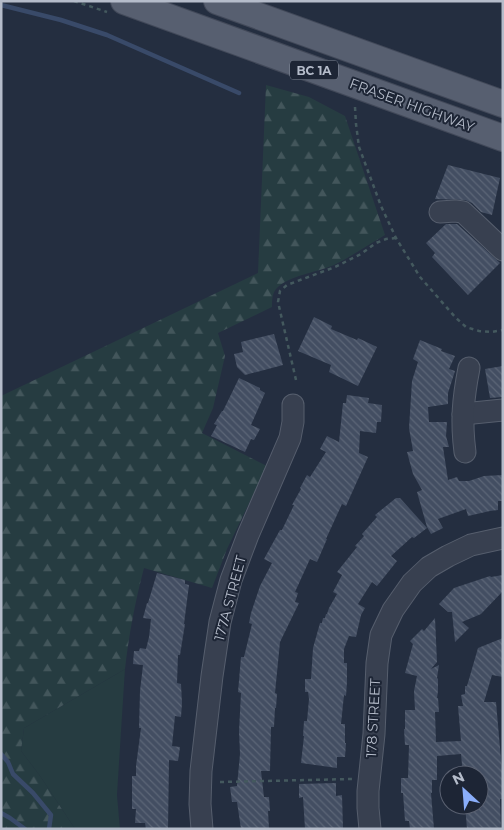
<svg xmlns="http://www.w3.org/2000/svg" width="504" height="830" font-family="Montserrat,sans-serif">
<defs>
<pattern id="forest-firs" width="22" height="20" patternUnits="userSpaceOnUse" patternTransform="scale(1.25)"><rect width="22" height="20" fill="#263c41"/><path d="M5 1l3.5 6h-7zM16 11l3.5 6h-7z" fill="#43565b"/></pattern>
<pattern id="building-back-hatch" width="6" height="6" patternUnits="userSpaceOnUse" patternTransform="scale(1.25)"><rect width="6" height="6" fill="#434e62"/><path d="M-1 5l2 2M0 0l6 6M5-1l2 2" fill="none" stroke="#5c6677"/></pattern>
</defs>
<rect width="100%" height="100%" fill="#242e40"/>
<path fill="#263c41" d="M125,669L117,795L120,829H75L40,776L21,751L24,728Z"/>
<path fill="url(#forest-firs)" d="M266,85L309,97L345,116L385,235C368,245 352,256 334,265C318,272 287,276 276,289C272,294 272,301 272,307L218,333L225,356L213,408L202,433L267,466L227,549L212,588L144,568C135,602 129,634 125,669L24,728L21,751L40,776L75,829H1V396L258,273Z"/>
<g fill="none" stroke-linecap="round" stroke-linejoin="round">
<g stroke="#394a69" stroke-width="4.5">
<path d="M1,5L61,20L107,35L239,93"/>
<path d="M1,754L8,762L13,774L33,793L51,815L49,829"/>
<path d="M1,813L10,818L25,829"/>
</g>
</g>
<g fill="url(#building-back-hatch)">
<path d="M448,165L500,178L492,215L481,212L472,203L465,200L435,199Z"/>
<path d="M446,224H457L500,263L468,295L432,257L435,253L426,243Z"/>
<path d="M314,317L332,326L331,329L357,340L358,338L377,347L358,386L329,372L331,365L298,351Z"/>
<path d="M274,334L283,365L245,375L237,367L234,354L243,352L241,342Z"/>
<path d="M420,340L442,349L441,351L455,356L449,369L455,371L448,393V404L428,407L429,422H447L446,436L449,447H443L448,480L457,477L459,481H469L484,476L503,475V501H498V510L490,511L468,516L466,509L438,519L443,528L431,534L427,527L417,492L422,490L413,474L407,452L413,451L409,428L412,381L418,362L413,359Z"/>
<path d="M503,366V397L490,398L485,369Z"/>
<path d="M239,378L260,388V390L265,393L251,425L260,429L254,440L251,439L245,452L211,436L217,425L214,424L222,411H223Z"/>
<path d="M347,395L369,398L368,403L382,405L381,422H377L376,433L360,431L359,453L368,457L346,506L342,504L326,539H327L317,562L310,559L295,592L298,593L295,602L299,603L280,642L275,693L277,694L276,708H275L274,727H271L270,771H261L264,797H269L270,811H268L269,829H241L237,802H232L230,787L237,786L240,754L239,731L241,693L238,692L241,657H244L252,624L249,623L251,613L260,586L272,563L264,559L280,530H282L294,505H292L301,489L300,488L307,475L310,477L326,452L320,449L327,436L339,442L343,403H346Z"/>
<path d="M396,498H400L427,528L414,538L412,537L391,556L397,561L377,586L372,582L358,604L365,608L361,615L356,637L349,636L344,649V663H347V682L346,696L344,695L341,724H345V743H346L345,757H337V768L301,763L304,736H303L304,721H307L309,699L308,692H305V679H311L313,648L320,623H322L323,618H325L326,614H327L329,608L337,594L333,592L342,575L337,572L357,547L355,546L364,536L362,534L377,517L375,515Z"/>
<path d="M157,573L185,580V584L189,585L184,624H185L180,655H178L177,683L181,684L182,703L181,717L175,716L172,746L180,747L178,761L169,760L168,829H146L145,823H135L136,809H132V776H136V766L141,728H139L140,691L143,665L133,664L134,651H139L140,648L146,649L149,637L151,619L143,618L147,603H148Z"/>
<path d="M503,575V591L481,614L462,622L469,628L455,642L452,612H448L439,604L454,588L490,576L491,577Z"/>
<path d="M435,618L437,662L431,669L439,665L437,678L438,679V691L437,698H438L439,712H435L436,742L461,741L458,706H463L461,695L465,694V686H467L478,648L503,638V677L492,675L484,702H496L503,782V799H500L501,829H467L465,805H479V775H463L461,754L437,756V780H432V793H431L434,829H410L409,821H405L403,793H401V778H408L409,745H405L404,729H405V710H415L414,691L417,676L405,673L413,644L410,641L422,629L424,631Z"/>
<path d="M336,783V796L342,795L343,828L305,829L303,797L299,798V784Z"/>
</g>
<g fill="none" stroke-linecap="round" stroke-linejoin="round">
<defs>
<g id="minor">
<path d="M440,212L455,211L463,212L503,250"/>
<path d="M463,414L503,410"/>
<path d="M465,452C461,421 463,399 469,368"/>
<path d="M202,829L200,804L201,771L212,676L220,622L231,580L248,535L290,438L293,422V405"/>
<path d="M370,829L368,808V791L374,734L377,663L381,635L393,610L412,583L429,567L448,556L471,545L503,538"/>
</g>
<g id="major">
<path d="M124,1L503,138"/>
<path d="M217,1L503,104"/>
</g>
</defs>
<use href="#minor" stroke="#565e6d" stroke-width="23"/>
<use href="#major" stroke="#424959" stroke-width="28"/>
<g stroke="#44595e" stroke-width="2.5" stroke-dasharray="4 4" stroke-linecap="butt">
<path d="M74,1L107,12"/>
<path d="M355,107L356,124L359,147L381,206L396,238L420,277L456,318L466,327L479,331L491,332L503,330"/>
<path d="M296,380L278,302L280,291L287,285L335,267L361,254L376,243L386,239L396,238"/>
<path d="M220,782L352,779"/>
</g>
<use href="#minor" stroke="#384050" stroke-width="21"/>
<use href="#major" stroke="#575f70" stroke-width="26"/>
</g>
<g text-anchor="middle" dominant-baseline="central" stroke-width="4" stroke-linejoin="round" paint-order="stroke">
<rect fill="#1d2535" stroke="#878f9d" stroke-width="1" x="290" y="60.5" width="48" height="19" rx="4"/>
<g font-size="12" font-weight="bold" fill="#b5bcca">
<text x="314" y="70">BC 1A</text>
</g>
<g font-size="14" fill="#b5bcca" stroke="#1d2535">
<text transform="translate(412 105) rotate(20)">FRASER HIGHWAY</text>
<text transform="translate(230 598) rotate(-75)">177A STREET</text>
<text transform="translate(373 718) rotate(-87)">178 STREET</text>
</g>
</g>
<rect width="504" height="830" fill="none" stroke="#b5bcca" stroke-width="5"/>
<g transform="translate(464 790) rotate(334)"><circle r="24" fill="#1d2535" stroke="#5a6171"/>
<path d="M0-4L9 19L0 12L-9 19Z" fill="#8aaefa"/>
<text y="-8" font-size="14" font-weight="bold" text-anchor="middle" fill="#b5bcca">N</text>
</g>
</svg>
